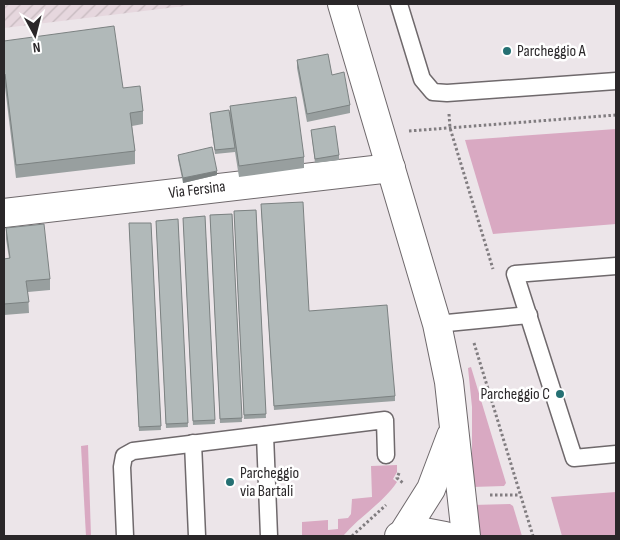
<svg xmlns="http://www.w3.org/2000/svg" width="620" height="540" font-family="'Sofia Sans Condensed',sans-serif">
<defs>
<pattern id="industrial-furrows" width="10" height="10" patternUnits="userSpaceOnUse" patternTransform="scale(1.25)"><rect width="10" height="10" fill="#e6d7de"/><path d="M-1 1l2-2M0 10L10 0M9 11l2-2" fill="none" stroke="#c5b9be"/></pattern>
</defs>
<rect width="100%" height="100%" fill="#ece5e9"/>
<path fill="url(#industrial-furrows)" d="M4,4H201L4,28Z"/>
<g fill="#d9a9c2">
<path d="M616,129V224L493,234L465,140Z"/>
<path d="M471,367L506,483L504,486L472,487V407L468,368Z"/>
<path d="M88,445L91,536H86L81,446Z"/>
<path d="M397,465V472L393,479L397,482C383,503 360,516 343,536H302V522L328,520V530L338,529V519L348,518L351,514L352,499L372,497L371,466Z"/>
<path d="M616,492V536H562L551,497Z"/>
<path d="M510,504L513,506L522,536H479L472,505Z"/>
</g>
<g fill="none" stroke-linecap="round" stroke-linejoin="round">
<defs>
<g id="service">
<path d="M399,4L422,79L433,92L447,93L616,81"/>
<path d="M616,266L515,274L574,458L616,454"/>
<path d="M437,324L529,315"/>
<path d="M265,435L269,536"/>
<path d="M193,443L197,536"/>
<path d="M125,536L122,467L124,456L133,451L385,420L386,455"/>
</g>
<path id="minor" d="M4,213L391,168"/>
<g id="tertiary">
<path d="M342,4L437,324L449,382L466,536"/>
<path d="M402,535L431,489L451,436"/>
<path d="M399,536L419,531L445,536"/>
</g>
</defs>
<use href="#service" stroke="#6f696c" stroke-width="19"/>
<use href="#minor" stroke="#6f696c" stroke-width="30"/>
<use href="#tertiary" stroke="#6f696c" stroke-width="30"/>
<g stroke="#817d80" stroke-width="3" stroke-dasharray="2.5 2.5" stroke-linecap="butt">
<path d="M449,114L450,128L493,269"/>
<path d="M409,131L616,115"/>
<path d="M474,343L533,536"/>
<path d="M399,473L397,478L403,483"/>
<path d="M490,495H519"/>
<path d="M352,536L386,505"/>
</g>
<use href="#service" stroke="#fff" stroke-width="16"/>
<use href="#minor" stroke="#fff" stroke-width="28"/>
<use href="#tertiary" stroke="#fff" stroke-width="28"/>
</g>
<g fill="#989f9f">
<path d="M4,41L123,88L143,111V124L132,126L135,151V164L16,178L5,87H4Z"/>
<path d="M297,60L332,75L350,105V113L307,122L297,68Z"/>
<path d="M230,106L304,157V168L239,177L235,152L215,154L210,117V113L230,115Z"/>
<path d="M311,130L339,155V160L315,163Z"/>
<path d="M178,155L217,175L183,183L178,159Z"/>
<path d="M261,208L309,311L395,396V401L274,410Z"/>
<path d="M256,210L266,418L244,419L234,211Z"/>
<path d="M232,214L242,422L220,423L210,215Z"/>
<path d="M205,216L215,424L193,425L183,218Z"/>
<path d="M178,219L188,427L166,428L156,221Z"/>
<path d="M129,223H151L161,430L139,431Z"/>
<path d="M6,228L50,279V290L28,292L29,313L4,315V259L9,258L6,239Z"/>
</g>
<path fill="#7c8282" d="M217,171V175L183,183V178Z"/>
<g fill="#b1b9b9" stroke="#7c8282">
<path d="M114,26L123,88L140,86L143,111L130,113L135,151L16,165L5,74H4V41Z"/>
<path d="M328,54L332,75L344,72L350,105L307,114L297,60Z"/>
<path d="M296,97L304,157L239,166L230,106Z"/>
<path d="M229,110L235,148L215,150L210,113Z"/>
<path d="M335,126L339,155L315,159L311,130Z"/>
<path d="M212,147L217,171L183,178L178,155Z"/>
<path d="M303,202L309,311L387,305L395,396L274,406L261,204Z"/>
<path d="M256,210L266,414L244,415L234,211Z"/>
<path d="M232,214L242,418L220,419L210,215Z"/>
<path d="M205,216L215,420L193,421L183,218Z"/>
<path d="M178,219L188,423L166,424L156,221Z"/>
<path d="M129,223H151L161,426L139,427Z"/>
<path d="M44,224L50,279L26,281L29,302L4,304V259L10,258L6,228Z"/>
</g>
<g fill="#257073" stroke="#fff" stroke-width="2">
<circle cx="507" cy="51" r="5"/>
<circle cx="560" cy="394" r="5"/>
<circle cx="230" cy="482" r="5"/>
</g>
<g text-anchor="middle" dominant-baseline="central" stroke-width="5" stroke-linejoin="round" paint-order="stroke">
<g font-size="16" fill="#2a2729" stroke="#fff" text-anchor="start">
<text x="517" y="51">Parcheggio A</text>
<text x="550" y="394" text-anchor="end">Parcheggio C</text>
<text x="240" y="473">Parcheggio<tspan x="240" dy="18">via Bartali</tspan></text>
</g>
<g font-size="16" fill="#2a2729" stroke="#fff">
<text transform="translate(197 190) rotate(-7)">Via Fersina</text>
</g>
</g>
<rect width="620" height="540" fill="none" stroke="#2a2729" stroke-width="10"/>
<g transform="translate(35 35) rotate(173)" stroke="#ffffff" stroke-width="4" paint-order="stroke">
<path d="M0-4L9 19L0 12L-9 19Z" fill="#2a2729"/>
<text y="-8" font-size="14" font-weight="bold" text-anchor="middle" fill="#2a2729">N</text>
</g>
</svg>
